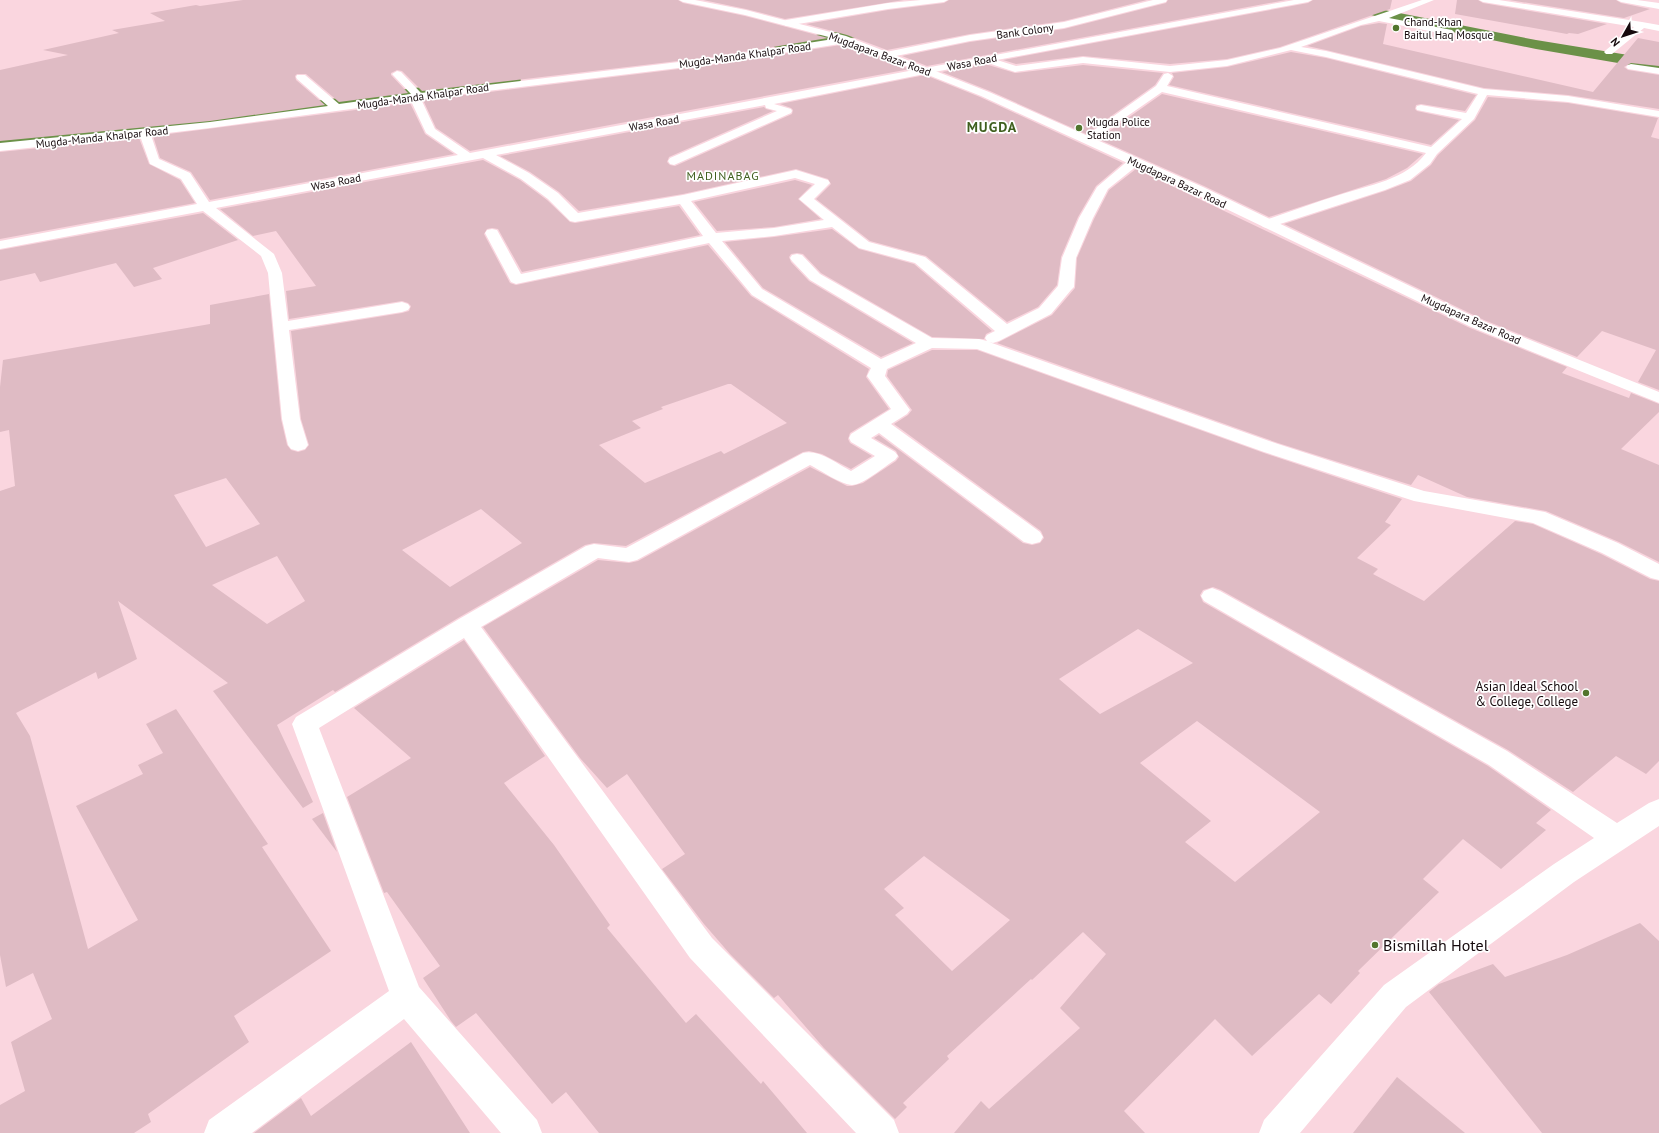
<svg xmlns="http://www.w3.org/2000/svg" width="1659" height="1133" font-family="'PT Sans',sans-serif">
<rect width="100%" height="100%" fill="#fad6df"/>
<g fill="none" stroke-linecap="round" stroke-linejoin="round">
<g fill="#6b9148" fill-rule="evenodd">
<path d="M1342,0H1358L1357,3L1379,9L1536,40L1659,60V70L1536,49L1379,17L1355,11L1348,8L1340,2Z"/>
<path d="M896,24L901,25L903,28L901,31L779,48L774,47L772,44L774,41L779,40Z"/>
<path d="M513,75L519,77L521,80L519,83L193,128L0,148V136L193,117Z"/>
</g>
</g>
<g fill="#dfbbc4" fill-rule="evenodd">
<path d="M243,0H678L683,3L745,16L828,38L712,57L422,91L402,71L397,70L391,73V75L408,93L339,102L306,74H297L295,76L296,80L325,105L210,121L0,141V70L68,55L43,50L119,33L112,30L165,21L150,13L196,5L200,6Z"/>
<path d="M703,0H904L785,19L746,9Z"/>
<path d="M949,0H1147L1064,21L970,34L887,50L847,35L806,24L888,10L944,3Z"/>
<path d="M1168,0H1286L927,66L902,56L970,42L1064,29L1166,3Z"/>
<path d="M1313,0H1392L1390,9L1280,47L1227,59L1170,64L1083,56L1016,64L1003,60L1308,3Z"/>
<path d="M1457,0H1478L1483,3L1607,24L1578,34L1569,33L1567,34L1455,14Z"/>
<path d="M1509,0H1616L1621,3L1650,9L1624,18Z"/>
<path d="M1379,23L1387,24L1383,44L1593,92L1638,38L1659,42V66L1631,63L1624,67L1628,70L1659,75V109L1568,95L1484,88L1326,50L1307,46L1361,26Z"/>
<path d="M847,44L910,69L470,151L436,128L423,100L712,65Z"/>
<path d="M1291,52L1326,58L1476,95L1465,111L1421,104L1416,105L1415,109L1417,111L1459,120L1431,145L1169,85L1174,77L1172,73L1227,67Z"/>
<path d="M985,64L1015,73L1083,65L1163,73L1155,85L1086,134L990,91L942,72Z"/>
<path d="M925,75L980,97L1123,163L1096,186L1078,217L1061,257L1057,285L1038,307L1007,322L926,256L870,241L816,199L831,184L828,179L796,169L683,194L579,211L559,192L530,172L500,156L764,107L766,109L773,111L669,157L667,162L670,165L675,166L792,114L793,110L791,108L780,104Z"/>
<path d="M1162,94L1423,154L1407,168L1386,179L1269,217L1204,186L1098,139Z"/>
<path d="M1488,97L1568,103L1658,118L1651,137L1659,139V390L1638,382L1656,350L1602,331L1577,357L1484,320L1284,224L1385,191L1411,181L1431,165L1438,155L1475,120Z"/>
<path d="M410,103L425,134L454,154L210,200L191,172L160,158L153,136Z"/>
<path d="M139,138L149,164L180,180L195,203L0,239V152Z"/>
<path d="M483,160L520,180L547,200L570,222L575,223L679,206L700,235L522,272L498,229L492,228L487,229L484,234L510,283L516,285L708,245L751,296L869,369L866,377L889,409L850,433L848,439L850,443L872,456L851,469L822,454L809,451L803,452L626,546L594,543L585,545L458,618L335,692L333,690L277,725L313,802L303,808L213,691L228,683L118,601L137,659L98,679L96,672L16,713L30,736L88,949L138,920L76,806L143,774L138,765L163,753L146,724L176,709L268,844L262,847L331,951L234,1016L249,1042L148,1114L151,1122L134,1133H0V1105L25,1091L11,1042L52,1019L33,973L6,987L0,955V491L15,486L9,430L0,432V387L3,360L210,324V305L269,294L281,419L287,445L291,450L298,452L305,450L309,445L301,419L291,331L402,313L409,311L411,306L408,303L402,301L289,319L286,291L316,286L276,231L253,236L220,209ZM728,384H731L787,423L724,454L721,451L645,483L599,445L641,428L632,421L663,409L661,407ZM226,478L260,524L206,547L174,495ZM481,509L522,543L450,587L402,550ZM277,556L305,601L267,624L212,585Z"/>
<path d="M1136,169L1470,328L1567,367L1562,373L1629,398L1631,393L1659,404V412L1621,449L1659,465V562L1619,542L1546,511L1467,497L1418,475L1411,485L1278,443L997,343L1052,315L1075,288L1077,258L1094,219L1109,190Z"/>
<path d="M795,180L812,185L798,199L821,219L774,227L717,231L694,202Z"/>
<path d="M203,213L238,240L153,268L162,279L134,287L116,263L40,282L35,273L0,281V250Z"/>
<path d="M832,229L859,249L914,264L992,331L986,334L984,339L932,337L821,273L803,254L797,253L791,254L789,257L791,262L809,281L913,343L881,357L763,288L725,242L774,237Z"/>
<path d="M932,350H977L1264,453L1402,499L1385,522L1391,525L1357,558L1378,569L1373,574L1424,601L1515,521L1533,524L1601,554L1650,579L1659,581V761L1646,774L1616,756L1573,792L1508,750L1221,590L1213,587L1203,590L1200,595L1203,602L1488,766L1551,810L1536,823L1546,830L1501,869L1463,839L1423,879L1439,892L1358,971L1360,973L1331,1004L1319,994L1252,1056L1215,1019L1124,1111L1145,1133H954L981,1101L989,1109L1080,1028L1060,1008L1106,954L1083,932L1032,980L1031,979L947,1056L949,1059L903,1103L907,1107L895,1119L824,1048L778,995L774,998L730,954L704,924L662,869L685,854L627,774L607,788L580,758L483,627L598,560L629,563L638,561L810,467L847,486H852L863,483L896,461L899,457L896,451L874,438L879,435L1023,543L1032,545L1040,543L1044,538L1041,531L894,424L908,415L912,410L887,376L888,370ZM1138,629L1193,663L1100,714L1059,679ZM1197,721L1320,812L1235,882L1185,842L1211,821L1140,763ZM924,856L1010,920L952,971L895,915L904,908L884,889Z"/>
<path d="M464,640L545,756L504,783L554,845L610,925L607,928L686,1023L696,1014L761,1084L763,1081L807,1133H599L566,1092L552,1104L476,1013L456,1027L451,1021L423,978L440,966L387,892L384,893L347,797L411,758L354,708Z"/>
<path d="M323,813L337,852L312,819Z"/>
<path d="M1640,923L1659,941V1133H1542L1429,992L1439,984L1493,964L1505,977L1567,955Z"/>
<path d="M411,1042L470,1133H254L301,1098L311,1116Z"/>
<path d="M1397,1077L1465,1133H1353Z"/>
</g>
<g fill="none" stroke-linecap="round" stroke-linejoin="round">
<g fill="#fff" fill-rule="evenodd">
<path d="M921,0H948L944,2L888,9L786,26L782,23L786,20L888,3Z"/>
<path d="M1153,0H1167L1166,2L1064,28L970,41L886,58L881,55L886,52L970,35L1064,22Z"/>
<path d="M1294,0H1312L1308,2L997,60L1016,66L1083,57L1170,66L1227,60L1280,48L1422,0H1434L1389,18L1452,30L1454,32L1452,34L1449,35L1379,21L1361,25L1301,47L1326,51L1484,89L1568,96L1659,111V117L1568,102L1487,95L1474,119L1437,154L1430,164L1410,180L1385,190L1268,228L1263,227L1261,224L1263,221C1288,212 1314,203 1339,195C1369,185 1406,180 1426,153L1162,92L1090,142H1082L1080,140L1156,86L1164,74L1168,73L1173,76L1167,86L1431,147L1462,119L1417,110L1416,108L1417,106L1421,105L1466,113L1478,94L1326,57L1291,50L1227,66L1170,72L1083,63L1015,72L985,62L774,104L791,109L792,111L791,113L674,165L670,164L668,161L670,158L777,111L766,108L765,105L496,155L529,173L558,193L578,213L683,195L796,170L828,180L830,183L814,199L869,242L925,257L1007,324L1039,308L1058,286L1062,258L1079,218L1097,187L1130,159H1138L1140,162L1138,165L1108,189L1093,218L1076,258L1074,287L1071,290L1051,314L999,341L993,343L989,342L1278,444L1424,491L1545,512L1618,543L1659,564V580L1651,578L1602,553L1533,523L1414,501L1264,452L977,349L932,348L887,369L885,376L910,410L907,414L891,424L1040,532L1043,537L1040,542L1032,544L1024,542L879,433L871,438L895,452L898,456L895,460C885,466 863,485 852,485C842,485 820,470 810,465L637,560L629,562L598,558L481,627L712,938L894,1120L899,1133H856L690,958L464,638L319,728L419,987L537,1120L542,1133H501L404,1019L252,1133H204L209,1120L389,991L292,724L296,717L459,619L586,546L594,544L626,548L803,453C819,449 837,464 851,471L875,456L851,442L849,438L851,434L891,409L867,376L871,368L752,295L709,243L516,284L511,282L485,233L487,230L492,229L497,230L521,274L703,236L680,204L575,222L570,221L548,199L521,179L483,158L216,208L274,254L282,273L288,321L402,302L408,304L410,307L408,310L402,312L289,330L300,419L308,445L305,449L298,451L291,449L288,445L282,419L268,273L261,256L203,211L0,249V241L197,204L181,179L150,164L140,136L0,151V143L210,122L328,106L297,79L296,77L297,75H305L339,104L411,94L392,74L397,71L401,72L421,93L712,58L846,37L851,40L846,43L712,64L421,99L435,129L470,153C745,102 1019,50 1294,0ZM411,101L426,133L458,155L209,202L190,173L159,159L151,135L210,128ZM795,178L815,184L799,199L824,220L774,228L716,233L691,201ZM832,227L859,248L915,263L995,331L987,335L985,338L987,341L979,339L932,338L820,274L802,255L797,254L792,255L790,258L792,261L810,280L916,343L881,359L762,289L722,241L774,236Z"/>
<path d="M1479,0H1499L1642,22L1659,25V31L1644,28L1612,54H1606L1604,52L1606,50L1634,27L1483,2Z"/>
<path d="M1617,0H1637L1659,3V9L1621,2Z"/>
<path d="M1631,64L1659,68V74L1628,69L1626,67L1628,65Z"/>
<path d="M1212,588L1220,591L1507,751L1617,823L1649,803L1659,799V826L1574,882L1406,1007L1300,1133H1259L1264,1120L1384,985L1554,864L1594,838L1489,765L1204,601L1201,596L1204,591Z"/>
</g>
<path fill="#fff" fill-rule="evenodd" d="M679,0H695L746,10L846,36L989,92L1203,187L1483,321L1659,392V403L1471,327L1193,193L981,96L840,40L745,15L683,2Z"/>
</g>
<g fill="#51752d" stroke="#fff" stroke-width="1.5">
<circle cx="1396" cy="28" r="4"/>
<circle cx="1079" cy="128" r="4"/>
<circle cx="1586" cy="693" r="4"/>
<circle cx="1375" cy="945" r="4"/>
</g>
<g text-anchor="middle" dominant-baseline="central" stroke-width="3.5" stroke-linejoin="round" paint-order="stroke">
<g font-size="11" fill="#160a0d" stroke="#fff" text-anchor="start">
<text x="1404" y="22">Chand-Khan<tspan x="1404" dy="13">Baitul Haq Mosque</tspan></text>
<text x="1087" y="122">Mugda Police<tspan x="1087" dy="13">Station</tspan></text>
</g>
<g font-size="11" fill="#160a0d" stroke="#fff">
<text transform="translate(1025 31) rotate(-8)">Bank Colony</text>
<text transform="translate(880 54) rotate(20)">Mugdapara Bazar Road</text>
<text transform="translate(745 55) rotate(-8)">Mugda-Manda Khalpar Road</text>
<text transform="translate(972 62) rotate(-11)">Wasa Road</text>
<text transform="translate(423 96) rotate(-8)">Mugda-Manda Khalpar Road</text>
<text transform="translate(654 123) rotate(-10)">Wasa Road</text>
<text transform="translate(102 137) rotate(-6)">Mugda-Manda Khalpar Road</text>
<text transform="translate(336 182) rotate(-11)">Wasa Road</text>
<text transform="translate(1177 182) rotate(25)">Mugdapara Bazar Road</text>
<text transform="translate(1471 319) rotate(24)">Mugdapara Bazar Road</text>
</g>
<g font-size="12" letter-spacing="1" fill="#3f5f1e" stroke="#fff">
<text x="723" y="175">MADINABAG</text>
</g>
<g font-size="13" fill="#160a0d" stroke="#fff" text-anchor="end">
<text x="1578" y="686">Asian Ideal School<tspan x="1578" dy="15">&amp; College, College</tspan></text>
</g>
<g font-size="14" font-weight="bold" letter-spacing="1" fill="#3f5f1e" stroke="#fff">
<text x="992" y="127">MUGDA</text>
</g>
<g font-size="16" fill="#160a0d" stroke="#fff" text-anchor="start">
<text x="1383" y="945">Bismillah Hotel</text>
</g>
</g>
<g transform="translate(1623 36) rotate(231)" stroke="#ffffff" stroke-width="3" paint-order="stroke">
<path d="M0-3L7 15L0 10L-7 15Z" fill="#160a0d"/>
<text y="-6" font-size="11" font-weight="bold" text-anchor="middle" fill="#160a0d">N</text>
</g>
</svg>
